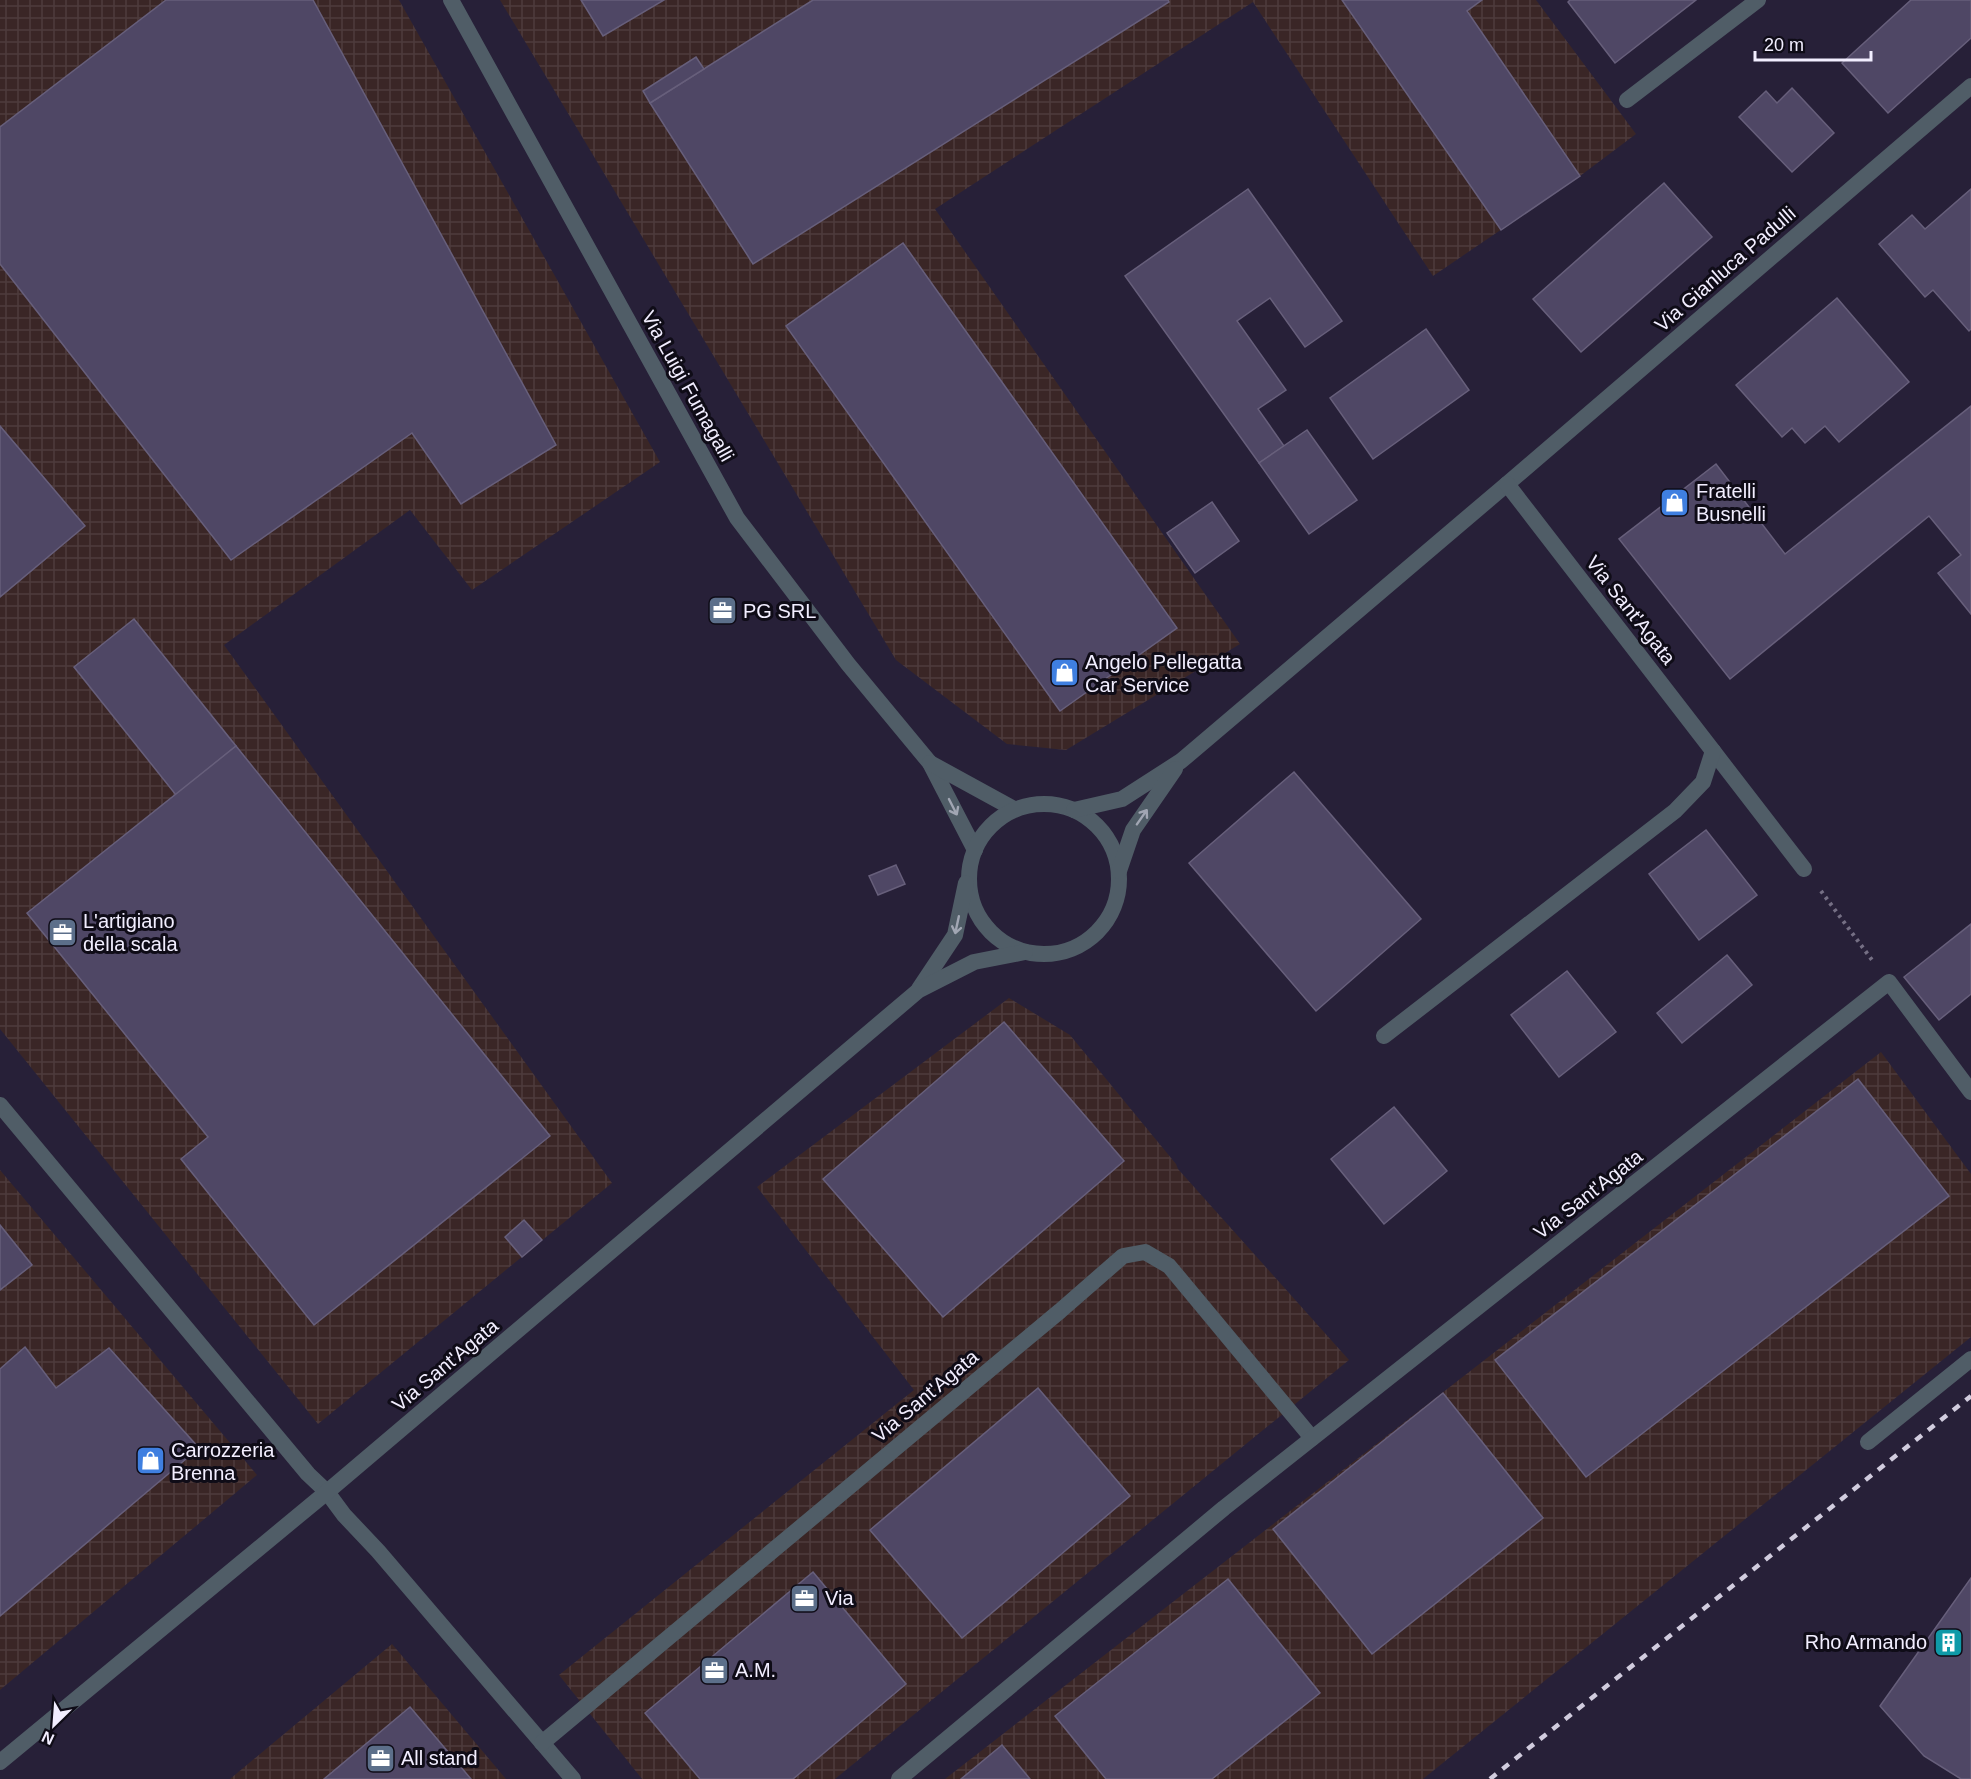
<svg xmlns="http://www.w3.org/2000/svg" width="1971" height="1779" font-family="Arial,sans-serif">
<defs>
<pattern id="industrial-grid" width="8" height="8" patternUnits="userSpaceOnUse" patternTransform="scale(1.5)"><rect width="8" height="8" fill="#3a2626"/><path d="M0 4h8M4 0v8" fill="none" stroke="#4d3b3c"/></pattern>
</defs>
<rect width="100%" height="100%" fill="#272038"/>
<g fill="url(#industrial-grid)">
<path d="M0,0H399L660,462L472,590L410,510L224,645L612,1183L318,1424L0,1029Z"/>
<path d="M500,0H1536L1636,134L1580,176L1433,276L1253,2L935,209L1240,644L1066,750L1007,744L896,660Z"/>
<path d="M1009,998L1070,1035L1176,1164L1178,1169L1349,1360L835,1779H642L559,1675L914,1390L757,1187Z"/>
<path d="M1881,1052L1971,1174V1337L1423,1779H945Z"/>
<path d="M0,1170L257,1475L0,1690Z"/>
<path d="M392,1644L506,1779H230Z"/>
</g>
<g fill="#4f4765" stroke="#675f7b" stroke-width="1.5">
<path d="M166,0H313L556,445L461,504L412,433L231,560L0,264V127Z"/>
<path d="M581,0H664L603,36Z"/>
<path d="M813,0H1168L1169,2L753,264L650,103Z"/>
<path d="M1342,0H1482L1467,11L1580,176L1501,230Z"/>
<path d="M1570,0H1696L1615,63L1568,2Z"/>
<path d="M1911,0H1971V38L1888,113L1842,63Z"/>
<path d="M696,57L704,69L650,103L643,91Z"/>
<path d="M1792,88L1834,133L1792,172L1739,117L1766,91L1777,103Z"/>
<path d="M1664,183L1712,237L1581,352L1533,299Z"/>
<path d="M1248,189L1342,321L1305,347L1270,298L1237,321L1286,390L1258,409L1284,446L1259,463L1125,276Z"/>
<path d="M1971,189V329L1969,331L1933,290L1925,297L1879,244L1912,215L1925,229Z"/>
<path d="M903,243L1177,628L1060,711L786,326Z"/>
<path d="M1837,298L1909,382L1839,442L1825,426L1805,443L1792,428L1782,437L1736,385Z"/>
<path d="M1426,329L1469,390L1373,459L1330,398Z"/>
<path d="M1971,406V614L1938,573L1961,555L1929,516L1730,679L1619,539L1716,464L1785,554Z"/>
<path d="M0,426L85,526L0,597Z"/>
<path d="M1307,430L1357,500L1309,534L1259,463Z"/>
<path d="M1212,502L1239,541L1195,573L1167,533Z"/>
<path d="M134,619L236,746L176,795L74,667Z"/>
<path d="M236,746L550,1136L314,1325L181,1159L208,1137L27,913Z"/>
<path d="M1294,772L1421,919L1316,1011L1189,863Z"/>
<path d="M1706,830L1757,895L1699,940L1649,874Z"/>
<path d="M896,865L905,884L878,895L869,876Z"/>
<path d="M1971,924V994L1939,1020L1904,977Z"/>
<path d="M1727,955L1752,985L1682,1043L1657,1013Z"/>
<path d="M1567,971L1616,1032L1559,1077L1511,1015Z"/>
<path d="M1004,1022L1124,1161L943,1317L823,1179Z"/>
<path d="M1858,1079L1949,1196L1586,1477L1495,1360Z"/>
<path d="M1394,1107L1447,1171L1384,1224L1331,1159Z"/>
<path d="M524,1220L542,1240L522,1257L505,1237Z"/>
<path d="M0,1225L32,1265L0,1290Z"/>
<path d="M25,1347L56,1388L109,1348L199,1448L0,1616V1369Z"/>
<path d="M1038,1388L1130,1496L962,1638L870,1530Z"/>
<path d="M1443,1393L1543,1518L1372,1654L1273,1529Z"/>
<path d="M813,1572L906,1684L793,1779H700L645,1713Z"/>
<path d="M1971,1578V1779H1961L1924,1756L1880,1706Z"/>
<path d="M1228,1579L1320,1693L1212,1779H1106L1055,1716Z"/>
<path d="M410,1707L471,1779H324Z"/>
<path d="M1002,1745L1030,1779H961Z"/>
</g>
<g fill="none" stroke-linecap="round" stroke-linejoin="round">
<path stroke="#756f84" stroke-width="4" stroke-dasharray="3 4.5" stroke-linecap="butt" d="M1821,891L1872,960"/>
<path stroke="#505d67" stroke-width="16" d="M1868,1442L1971,1359"/>
<g stroke="#505d67" stroke-width="16">
<path d="M451,0L737,518L848,664L930,763L975,850"/>
<path d="M1627,100L1758,0"/>
<path d="M1713,751L1804,869"/>
<path d="M930,763L1014,809"/>
<circle cx="1044" cy="879" r="75"/>
<path d="M1074,810L1122,799L1181,761L1507,484L1971,86"/>
<path d="M1119,871L1133,830L1175,769"/>
<path d="M919,989L955,935L966,883"/>
<path d="M1384,1036L1675,811L1703,782L1713,751L1507,484"/>
<path d="M0,1105L308,1474L327,1492L344,1515L378,1551L573,1779"/>
<path d="M542,1743L1060,1311L1123,1256L1145,1252L1169,1266L1312,1438"/>
<path d="M0,1762L327,1492L919,990L974,962L1025,952"/>
<path d="M899,1779L1224,1508L1889,982L1971,1092"/>
</g>
<path stroke="#d1ccde" stroke-width="4.5" stroke-dasharray="8 8" stroke-linecap="butt" d="M1490,1779L1971,1396"/>
</g>
<defs><path id="oneway-shaft" d="M-6 0H5M1.5-3L5.5 0L1.5 3" fill="none" stroke-width="1.6" stroke-linecap="round" stroke-linejoin="round" transform="scale(1.5)"/></defs>
<g stroke="#a1a6b3">
<use href="#oneway-shaft" transform="translate(953 807) rotate(63)"/>
<use href="#oneway-shaft" transform="translate(1142 817) rotate(-55)"/>
<use href="#oneway-shaft" transform="translate(957 925) rotate(102)"/>
</g>
<defs>
<symbol id="shop-square" viewBox="-11 -11 22 22"><rect x="-9" y="-9" width="18" height="18" rx="4" fill="#3f7fe0" stroke="#0f0c17"/><path d="M-5-2.5h2.3a2.7 3.5 0 0 1 5.4 0H5L5.5 6h-11ZM-1.5-2.5h3a1.5 2.3 0 0 0-3 0Z" fill="#fff"/></symbol>
<symbol id="office-square" viewBox="-11 -11 22 22"><rect x="-9" y="-9" width="18" height="18" rx="4" fill="#5c6f8a" stroke="#0f0c17"/><path d="M-6-3h4V-5.5h4V-3h4V5H-6ZM-1-4.5V-3h2v-1.5ZM-6 0V1H6V0Z" fill="#fff"/></symbol>
<symbol id="building-square" viewBox="-11 -11 22 22"><rect x="-9" y="-9" width="18" height="18" rx="4" fill="#0f9aa8" stroke="#0f0c17"/><path d="M-4-6H4V6H1V3H-1V6H-4ZM-2.5-4.3h1.7v1.8h-1.7ZM.8-4.3h1.7v1.8H.8ZM-2.5-1h1.7V.8h-1.7ZM.8-1h1.7V.8H.8Z" fill="#fff"/></symbol>
</defs>
<g fill-rule="evenodd">
<use href="#shop-square" x="1658" y="486" width="33" height="33"/>
<use href="#office-square" x="706" y="594" width="33" height="33"/>
<use href="#shop-square" x="1048" y="656" width="33" height="33"/>
<use href="#office-square" x="46" y="916" width="33" height="33"/>
<use href="#shop-square" x="134" y="1444" width="33" height="33"/>
<use href="#office-square" x="788" y="1582" width="33" height="33"/>
<use href="#building-square" x="1932" y="1626" width="33" height="33"/>
<use href="#office-square" x="698" y="1654" width="33" height="33"/>
<use href="#office-square" x="364" y="1742" width="33" height="33"/>
</g>
<g text-anchor="middle" dominant-baseline="central" stroke-width="6" stroke-linejoin="round" paint-order="stroke">
<g font-size="20" fill="#f2eeff" stroke="#0f0c17">
<text transform="translate(1725 269) rotate(-41)">Via Gianluca Padulli</text>
<text transform="translate(688 386) rotate(61)">Via Luigi Fumagalli</text>
<text transform="translate(1631 610) rotate(52)">Via Sant'Agata</text>
<text transform="translate(1588 1194) rotate(-38)">Via Sant'Agata</text>
<text transform="translate(445 1365) rotate(-40)">Via Sant'Agata</text>
<text transform="translate(925 1396) rotate(-40)">Via Sant'Agata</text>
</g>
<g font-size="20" fill="#f2eeff" stroke="#0f0c17" text-anchor="start">
<text x="1696" y="491">Fratelli<tspan x="1696" dy="23">Busnelli</tspan></text>
<text x="743" y="611">PG SRL</text>
<text x="1085" y="662">Angelo Pellegatta<tspan x="1085" dy="23">Car Service</tspan></text>
<text x="83" y="921">L'artigiano<tspan x="83" dy="23">della scala</tspan></text>
<text x="171" y="1450">Carrozzeria<tspan x="171" dy="23">Brenna</tspan></text>
<text x="825" y="1598">Via</text>
<text x="1927" y="1642" text-anchor="end">Rho Armando</text>
<text x="735" y="1670">A.M.</text>
<text x="401" y="1758">All stand</text>
</g>
</g>
<g transform="translate(54 1725) rotate(205)" stroke="#0f0c17" stroke-width="4.5" paint-order="stroke">
<path d="M0-4.5L10 22L0 15L-10 22Z" fill="#f2eeff"/>
<text y="-9" font-size="16" font-weight="bold" text-anchor="middle" fill="#f2eeff">N</text>
</g>
<path d="M1755 51v9h116v-9" fill="none" stroke="#f2eeff" stroke-width="3"/>
<text x="1764" y="51" font-size="18" fill="#f2eeff" stroke="#0f0c17" stroke-width="4.5" paint-order="stroke">20 m</text>
</svg>
